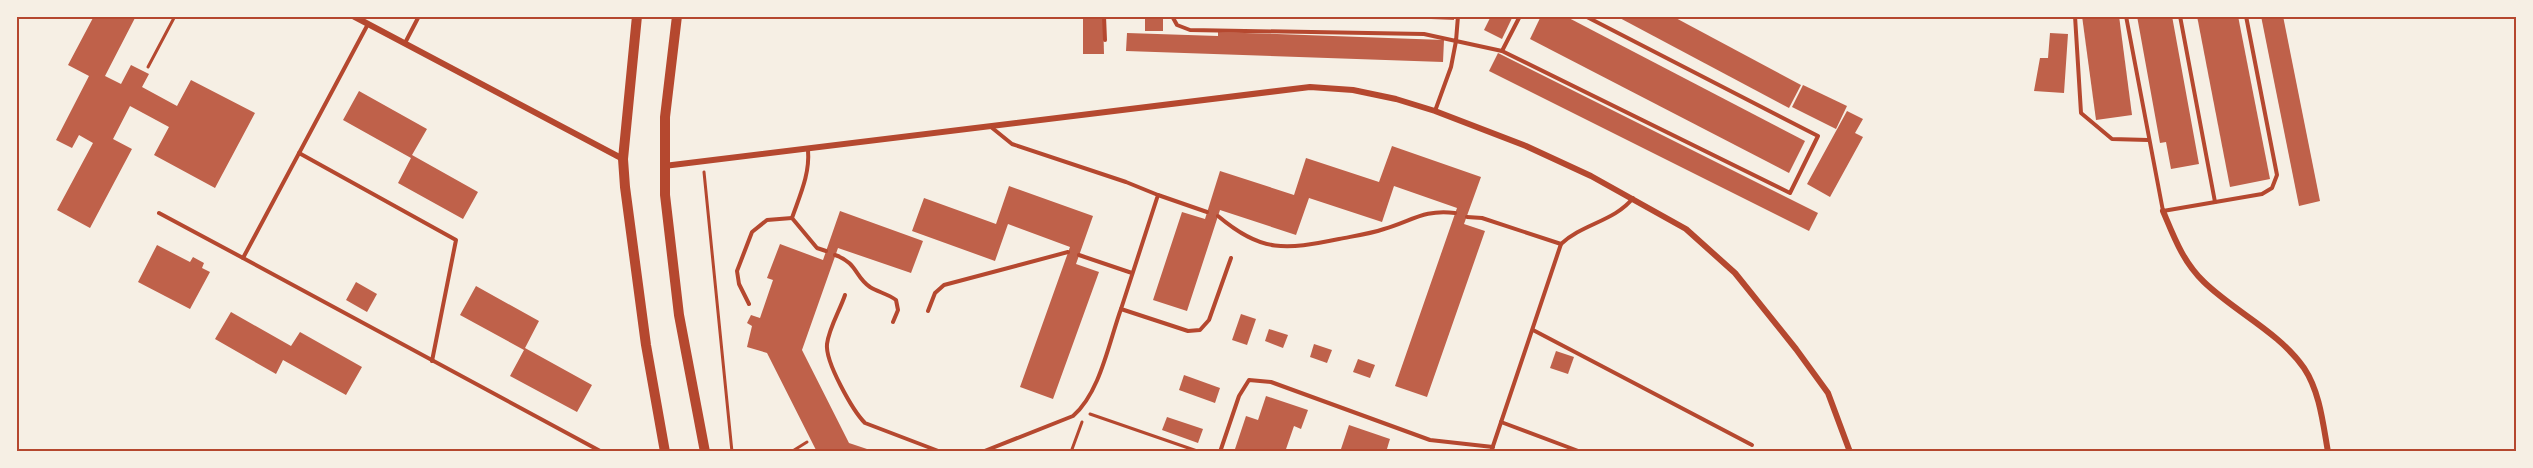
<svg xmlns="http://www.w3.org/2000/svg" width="2533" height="468" font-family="Roboto,sans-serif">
<rect width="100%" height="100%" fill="#f6efe4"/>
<g fill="#bf614a">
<path d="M94,16H136L105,76L121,84L131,65L149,74L142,87L177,106L191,80L255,113L215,188L154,155L169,127L130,106L113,139L132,149L90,228L57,210L93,143L79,135L72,148L56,140L89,76L68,65Z"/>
<path d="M1083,16H1103L1104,54H1083Z"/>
<path d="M1124,16H1163V31H1145V19H1124Z"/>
<path d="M1408,16H1454V20L1408,18Z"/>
<path d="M1491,16H1513L1502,39L1484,30Z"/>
<path d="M1541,16H1565L1805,141L1789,173L1530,39Z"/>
<path d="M1616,16H1672L1801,85L1789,108Z"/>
<path d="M2082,16H2119L2132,115L2096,120Z"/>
<path d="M2137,16H2172L2199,164L2171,169L2166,142L2160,143Z"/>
<path d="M2197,16H2238L2270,179L2230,187Z"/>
<path d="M2261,16H2283L2320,201L2299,206Z"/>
<path d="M1218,32L1444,40L1443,62L1126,51L1127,33L1218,36Z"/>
<path d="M2050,33L2068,34L2064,93L2034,91L2040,58H2048Z"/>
<path d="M1498,53L1818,213L1809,231L1489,71Z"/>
<path d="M1803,85L1847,106L1836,129L1792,107Z"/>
<path d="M359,91L427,129L412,155L478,192L463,219L398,183L411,158L343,120Z"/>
<path d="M1847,111L1863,119L1855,133L1863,137L1830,197L1807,184Z"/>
<path d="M1392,146L1481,177L1464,224L1485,231L1427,397L1395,386L1457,208L1394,186L1382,222L1309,198L1296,235L1220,210L1187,311L1153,300L1182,212L1205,219L1220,171L1294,195L1306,158L1379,182Z"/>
<path d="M1009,186L1093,216L1076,264L1099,272L1053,399L1020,387L1070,247L1008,224L995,261L912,231L924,198L996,224Z"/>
<path d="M840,211L923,241L911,273L838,248L802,350L849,443L873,451L817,452L767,353L747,347L752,326L747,323L751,315L760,318L773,280L767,278L780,244L823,260Z"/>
<path d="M157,245L190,262L193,257L204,263L202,268L210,272L190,309L138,282Z"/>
<path d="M356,282L377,294L367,312L346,300Z"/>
<path d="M476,286L539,321L525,348L592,385L577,412L510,376L524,350L460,315Z"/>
<path d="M231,312L291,346L300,332L362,367L346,395L283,360L276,374L215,339Z"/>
<path d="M1241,314L1256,319L1247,345L1232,340Z"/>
<path d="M1269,329L1288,335L1283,348L1265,341Z"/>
<path d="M1314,344L1332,350L1327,363L1310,357Z"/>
<path d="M1556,351L1574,357L1568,374L1550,368Z"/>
<path d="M1358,359L1375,365L1370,378L1353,372Z"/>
<path d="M1184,375L1220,388L1215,403L1179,390Z"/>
<path d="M1266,396L1308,410L1301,429L1294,426L1285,452H1234L1246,416L1258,420Z"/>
<path d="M1167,417L1203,429L1198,443L1162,430Z"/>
<path d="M1349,425L1390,439L1386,452H1340Z"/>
</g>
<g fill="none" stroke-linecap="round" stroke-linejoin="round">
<g stroke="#b5482f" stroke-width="3">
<path d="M148,67L175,16"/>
<path d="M704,172L732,452"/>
<path d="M1090,414L1200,452"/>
<path d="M791,452L807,442"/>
<path d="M1071,452L1082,422"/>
</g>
<g stroke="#b5482f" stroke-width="4">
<path d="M1104,16L1105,40"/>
<path d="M1172,16L1177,25L1190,30L1424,34L1456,41L1458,16"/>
<path d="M2075,16L2081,113L2112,139L2148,140"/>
<path d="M2126,16L2163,211L2262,194L2272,188L2277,175L2246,16"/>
<path d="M2180,16L2215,202"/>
<path d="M368,24L243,258L602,452"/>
<path d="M405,43L419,16"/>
<path d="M1502,51L1520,16"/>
<path d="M1435,111L1451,67L1456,41L1502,51L1790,193L1818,136L1585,16"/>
<path d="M991,127L1012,144L1126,182L1158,195L1121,309L1188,331L1200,330L1209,320L1231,258"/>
<path d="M808,150C810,174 800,195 792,218L817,248L826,251"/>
<path d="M299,153L456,240L432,361"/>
<path d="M1158,195L1207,212"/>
<path d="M159,213L243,258"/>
<path d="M1218,216C1262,253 1285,250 1339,239C1354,236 1369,234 1384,229C1412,221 1424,209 1455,213"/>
<path d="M1467,217L1482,218L1561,244"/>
<path d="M835,255C858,263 854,276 870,287C878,292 888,294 896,300L898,310L893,322"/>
<path d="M1079,255L1132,273"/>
<path d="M845,295C840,310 829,328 827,344C825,362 853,411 865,423L941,452"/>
<path d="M749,304L739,284L737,271L752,232L767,220L792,218"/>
<path d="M928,311L935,293L944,285L1068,252"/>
<path d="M1533,330L1752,445"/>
<path d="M1501,422L1581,452"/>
<path d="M982,452L1073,416C1100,393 1109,342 1121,309"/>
<path d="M1220,452L1239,396L1249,380L1271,382L1430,440L1493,447"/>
<path d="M1491,452L1561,244C1582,224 1615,221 1633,198"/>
</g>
<g stroke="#b5482f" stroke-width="6">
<path d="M353,16L623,159"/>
<path d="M664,166L1310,87L1353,90L1396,99L1435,111L1526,146L1591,176L1686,229L1735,273L1796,349L1828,393L1850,452"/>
<path d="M2163,211C2174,237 2183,262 2204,282C2235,312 2279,332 2304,368C2320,392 2323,424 2328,452"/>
</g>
<g stroke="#b5482f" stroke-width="10">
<path d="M637,16L623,159L625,187L646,345L665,452"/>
<path d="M677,16L665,117V195L679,315L705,452"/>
</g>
</g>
<rect width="2533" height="468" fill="none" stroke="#f6efe4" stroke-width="36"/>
<rect x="18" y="18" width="2497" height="432" fill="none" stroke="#b5482f" stroke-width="2"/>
</svg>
